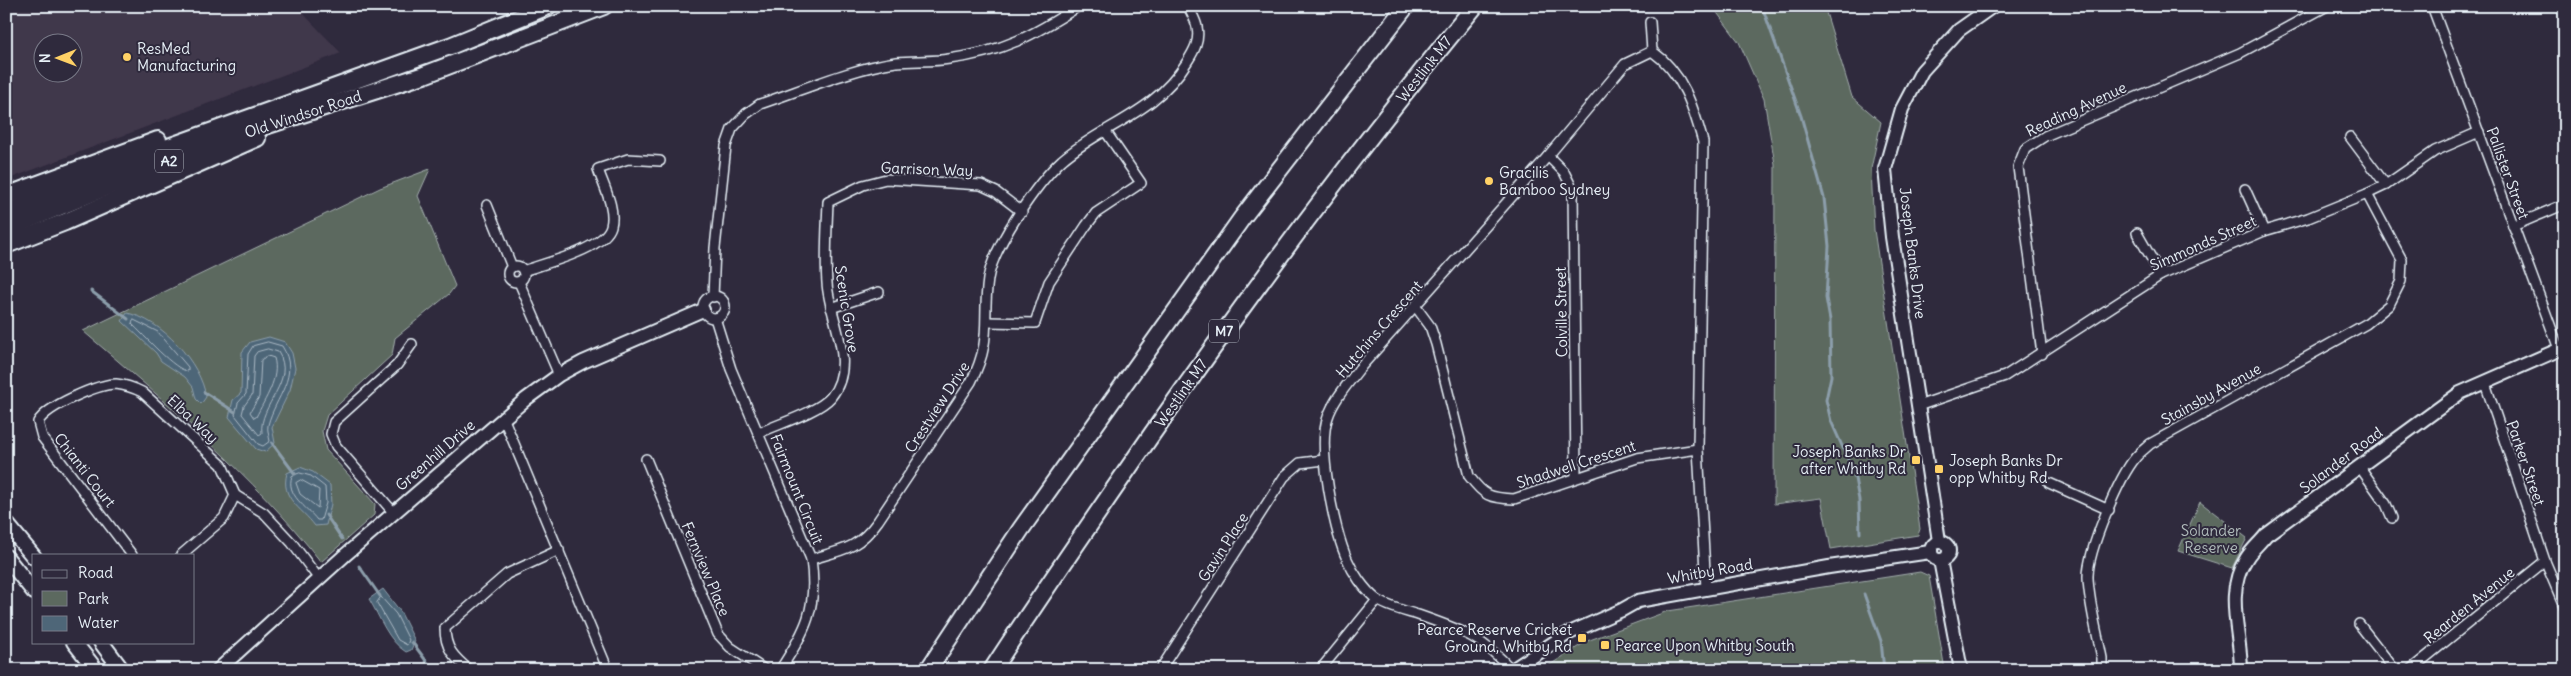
<svg xmlns="http://www.w3.org/2000/svg" width="2571" height="676" font-family="Delius,sans-serif">
<rect width="100%" height="100%" fill="#2f2a3d"/>
<filter id="ink" filterUnits="userSpaceOnUse"><feTurbulence type="fractalNoise" baseFrequency=".02" numOctaves="2"/><feDisplacementMap in="SourceGraphic" scale="10" xChannelSelector="R" yChannelSelector="G"/><feConvolveMatrix kernelMatrix="1 2 1 2 8 2 1 2 1" color-interpolation-filters="sRGB"/></filter>
<g filter="url(#ink)">
<path fill="#41374b" fill-rule="evenodd" d="M6,6H296L341,53L6,180ZM42,42H72V72H42Z"/>
<g fill="#5c695f" stroke="#a2adac">
<path d="M1712,6H1824L1852,97L1881,122L1871,169L1874,230L1920,529L1918,535L1831,549L1821,498L1774,504L1775,164L1764,99L1739,42Z"/>
<path d="M430,169L418,196L455,286L449,294L395,338L392,355L327,415L322,431L326,450L375,504L374,515L321,562C253,475 167,403 83,331L380,188Z"/>
<path d="M2200,502L2247,538L2232,568L2178,551Z"/>
<path d="M1920,572L1929,576L1945,670H1542L1587,641L1668,611Z"/>
</g>
<g fill="#4e6678" stroke="#8c9eab">
<path d="M127,313C161,319 201,363 206,397L201,404L196,399L193,387L185,377L161,361L156,353L122,321Z"/>
<path d="M269,337L285,342L292,353L295,368L290,390L272,427L275,443L265,452L256,449L229,417L233,400L241,393L242,352L250,342Z"/>
<path d="M300,467L313,472L330,485L331,504L326,525L315,526C301,507 280,499 287,473Z"/>
<path d="M383,589L400,611L415,641L411,650L406,652C388,641 380,617 369,599Z"/>
</g>
<g fill="none" stroke-linecap="round" stroke-linejoin="round">
<g stroke="#aab9c5" stroke-width="1">
<path d="M134,320L158,332L188,367V371C175,371 143,334 132,324Z"/>
<path d="M268,342L282,346C301,376 275,397 268,425C267,430 269,436 270,441L263,446L258,444L235,415L238,403L246,394L248,354L253,346Z"/>
<path d="M268,349L278,352C297,381 258,405 262,433L259,435L242,414L244,406L252,395L254,356L257,352Z"/>
<path d="M268,356L274,358C280,378 265,399 256,417L254,418L250,412L259,397L261,360Z"/>
<path d="M300,473L311,476L325,487L326,503L321,520H317C307,507 285,495 292,476Z"/>
<path d="M301,480L319,490L318,508L300,494L296,483Z"/>
<path d="M381,597L396,614L409,640L407,645L398,640L377,603Z"/>
</g>
<g stroke="#8c9eab" stroke-width="3">
<path d="M1762,6L1801,116L1824,198L1829,246L1826,298L1830,320L1831,376L1826,400L1831,421L1854,473L1859,500L1860,533"/>
<path d="M91,291L128,319"/>
<path d="M204,392L235,412"/>
<path d="M272,443L295,474"/>
<path d="M326,515L342,539"/>
<path d="M359,566L380,596"/>
<path d="M1864,594L1881,641L1884,670"/>
<path d="M412,642L433,670"/>
</g>
<defs>
<g id="street">
<path d="M2432,6L2559,349"/>
<path d="M1650,22L1652,51"/>
<path d="M1652,51C1683,73 1693,106 1703,142L1698,449L1706,588"/>
<path d="M2350,137L2386,185"/>
<path d="M1548,156L1564,172L1573,190L1576,476"/>
<path d="M2245,189L2264,231"/>
<path d="M487,205L512,267"/>
<path d="M2513,226L2565,204"/>
<path d="M2137,233L2161,275"/>
<circle cx="516" cy="274" r="8"/>
<path d="M523,271C545,263 605,249 611,226C616,208 603,185 598,169L628,159L660,161"/>
<path d="M519,282L559,375"/>
<circle cx="714" cy="307" r="11"/>
<path d="M713,297L715,248L726,146L732,129L746,114L760,104C802,90 853,68 896,62C913,60 932,62 949,59C1003,52 1034,35 1079,6"/>
<path d="M1416,307L1430,326L1436,344L1469,476C1484,496 1489,498 1514,499L1637,458L1698,449"/>
<path d="M831,308L879,292"/>
<path d="M715,318L731,369L811,559C818,608 806,630 780,670"/>
<path d="M987,322L1035,323L1049,282L1086,226L1096,213L1141,183L1106,132"/>
<path d="M2042,354L2018,167L2025,149L2045,136L2240,53L2327,6"/>
<path d="M2485,383L2545,561L2565,608"/>
<path d="M1918,406L2005,376L2161,275L2264,231L2308,218L2367,194L2386,185L2435,151L2479,132"/>
<path d="M503,417L608,670"/>
<path d="M759,433C778,424 818,412 831,397C858,364 829,319 827,283C825,256 827,229 828,202L863,185L886,179L981,185L996,192L1022,212"/>
<path d="M646,459L718,634L730,647L765,670"/>
<path d="M2359,466L2386,504L2392,518"/>
<path d="M2049,483L2109,510"/>
<path d="M394,513L336,446L331,434L334,422L397,365L412,344"/>
<path d="M132,555L42,437L38,422C47,406 98,384 116,384C126,385 134,388 142,392L222,465L235,495"/>
<path d="M181,555L224,518L235,495L264,513L292,543L319,579"/>
<path d="M811,559C843,550 858,549 878,521L971,382C993,339 982,321 988,279C993,246 1038,182 1062,160C1104,124 1155,114 1187,62C1194,51 1200,41 1197,27C1196,20 1191,13 1188,6"/>
<path d="M2359,624L2395,670"/>
<path d="M469,670C454,657 445,649 445,628L507,574L559,550"/>
<path d="M1160,670L1284,477L1300,463L1324,460"/>
<path d="M1320,670L1377,600"/>
<path d="M1512,670C1479,635 1463,631 1418,615C1405,611 1387,607 1376,599C1364,589 1353,573 1347,559C1334,531 1317,445 1328,417C1334,399 1348,384 1359,369L1548,156L1625,64L1652,51"/>
<path d="M2102,670V658C2097,632 2089,604 2088,578C2087,552 2119,477 2136,457C2140,452 2146,448 2150,444L2366,324L2389,305L2401,281L2402,260L2367,194"/>
<path d="M2410,670L2545,561"/>
</g>
<g id="secondary">
<path d="M1939,541L1892,237L1885,169L1902,109L1922,71L1959,30L1993,6"/>
<circle cx="1940" cy="551" r="9"/>
<path d="M1940,560L1961,670"/>
<path d="M218,670L344,556L526,399L559,375L583,362L703,310"/>
<path d="M1512,670L1567,634L1622,610L1638,601L1829,567L1930,552"/>
<path d="M2241,670C2241,633 2224,593 2246,559C2251,550 2260,543 2266,535L2460,393L2565,347"/>
</g>
<g id="primary">
<path d="M6,523L34,557"/>
<path d="M6,557L34,592"/>
<path d="M74,642L96,670"/>
<path d="M101,642L122,670"/>
</g>
<g id="highway">
<path d="M6,196L158,140"/>
<path d="M6,213L149,154L450,46L548,6"/>
<path d="M6,229L212,143L424,75L604,6"/>
<path d="M6,245L65,222L257,138"/>
<path d="M928,670L1021,529L1242,218L1406,6"/>
<path d="M992,670C1044,590 1098,512 1152,434C1254,288 1361,144 1475,6"/>
</g>
</defs>
<use href="#street" stroke="#e8f1f8" stroke-width="12"/>
<use href="#secondary" stroke="#e8f1f8" stroke-width="16"/>
<use href="#primary" stroke="#e8f1f8" stroke-width="18"/>
<use href="#highway" stroke="#e8f1f8" stroke-width="20"/>
<use href="#street" stroke="#2f2a3d" stroke-width="9"/>
<use href="#secondary" stroke="#2f2a3d" stroke-width="12"/>
<use href="#primary" stroke="#2f2a3d" stroke-width="14"/>
<use href="#highway" stroke="#2f2a3d" stroke-width="16"/>
</g>
</g>
<g fill="#ffd166" stroke="#2f2a3d" stroke-width="2">
<circle cx="127" cy="57" r="5"/>
<circle cx="1489" cy="181" r="5"/>
<rect x="1911" y="455" width="10" height="10" rx="2.5"/>
<rect x="1934" y="464" width="10" height="10" rx="2.5"/>
<rect x="1577" y="633" width="10" height="10" rx="2.5"/>
<rect x="1600" y="640" width="10" height="10" rx="2.5"/>
</g>
<g text-anchor="middle" dominant-baseline="central" stroke-width="4" stroke-linejoin="round" paint-order="stroke">
<g fill="#2f2a3d" stroke="#b0b5c0" stroke-width="1">
<rect x="155" y="149.5" width="28" height="23" rx="4"/>
<rect x="1209" y="319.5" width="30" height="23" rx="4"/>
</g>
<g font-size="14" font-weight="bold" fill="#e8f1f8">
<text x="169" y="161">A2</text>
<text x="1224" y="331">M7</text>
</g>
<g font-size="15" fill="#e8f1f8" stroke="#2f2a3d" text-anchor="start">
<text x="137" y="48">ResMed<tspan x="137" dy="17">Manufacturing</tspan></text>
<text x="1499" y="172">Gracilis<tspan x="1499" dy="17">Bamboo Sydney</tspan></text>
<text x="1906" y="451" text-anchor="end">Joseph Banks Dr<tspan x="1906" dy="17">after Whitby Rd</tspan></text>
<text x="1949" y="460">Joseph Banks Dr<tspan x="1949" dy="17">opp Whitby Rd</tspan></text>
<text x="1572" y="629" text-anchor="end">Pearce Reserve Cricket<tspan x="1572" dy="17">Ground, Whitby Rd</tspan></text>
<text x="1615" y="645">Pearce Upon Whitby South</text>
</g>
<g font-size="15" fill="#e8f1f8" stroke="#2f2a3d">
<text transform="translate(1424 69) rotate(-52)">Westlink M7</text>
<text transform="translate(2076 109) rotate(-25)">Reading Avenue</text>
<text transform="translate(303 114) rotate(-18)">Old Windsor Road</text>
<text transform="translate(927 169) rotate(2)">Garrison Way</text>
<text transform="translate(2508 173) rotate(70)">Pallister Street</text>
<text transform="translate(2203 243) rotate(-24)">Simmonds Street</text>
<text transform="translate(1913 253) rotate(83)">Joseph Banks Drive</text>
<text transform="translate(847 309) rotate(81)">Scenic Grove</text>
<text transform="translate(1561 312) rotate(-91)">Colville Street</text>
<text transform="translate(1379 329) rotate(-49)">Hutchins Crescent</text>
<text transform="translate(1181 393) rotate(-55)">Westlink M7</text>
<text transform="translate(2211 394) rotate(-29)">Stainsby Avenue</text>
<text transform="translate(937 407) rotate(-57)">Crestview Drive</text>
<text transform="translate(193 419) rotate(43)">Elba Way</text>
<text transform="translate(435 455) rotate(-41)">Greenhill Drive</text>
<text transform="translate(2341 460) rotate(-37)">Solander Road</text>
<text transform="translate(2526 463) rotate(71)">Parker Street</text>
<text transform="translate(1576 464) rotate(-18)">Shadwell Crescent</text>
<text transform="translate(85 470) rotate(52)">Chianti Court</text>
<text transform="translate(797 489) rotate(68)">Fairmount Circuit</text>
<text transform="translate(1223 547) rotate(-57)">Gavin Place</text>
<text transform="translate(706 569) rotate(67)">Fernview Place</text>
<text transform="translate(1710 571) rotate(-10)">Whitby Road</text>
<text transform="translate(2469 605) rotate(-39)">Rearden Avenue</text>
</g>
<g font-size="15" fill="#b0bbbb" stroke="#2f2a3d">
<text x="2211" y="530">Solander<tspan x="2211" dy="17">Reserve</tspan></text>
</g>
</g>
<rect width="2571" height="676" fill="none" stroke="#2f2a3d" stroke-width="25"/>
<rect x="12" y="12" width="2546" height="651" fill="none" stroke="#e8f1f8" stroke-width="2" filter="url(#ink)"/>
<rect x="32" y="554" width="162" height="90" fill="#2f2a3d" stroke="#797a88"/>
<rect x="42" y="570" width="25" height="8" fill="#2f2a3d" stroke="#797a88"/>
<text x="78" y="578" font-size="15" fill="#e8f1f8">Road</text>
<rect x="42" y="591" width="25" height="15" fill="#5c695f" stroke="#797a88"/>
<text x="78" y="604" font-size="15" fill="#e8f1f8">Park</text>
<rect x="42" y="616" width="25" height="15" fill="#4e6678" stroke="#797a88"/>
<text x="78" y="628" font-size="15" fill="#e8f1f8">Water</text>
<g transform="translate(58 58) rotate(269)"><circle r="24" fill="#2f2a3d" stroke="#797a88"/>
<path d="M0-4L9 19L0 12L-9 19Z" fill="#ffd166"/>
<text y="-8" font-size="14" font-weight="bold" text-anchor="middle" fill="#e8f1f8">N</text>
</g>
</svg>
